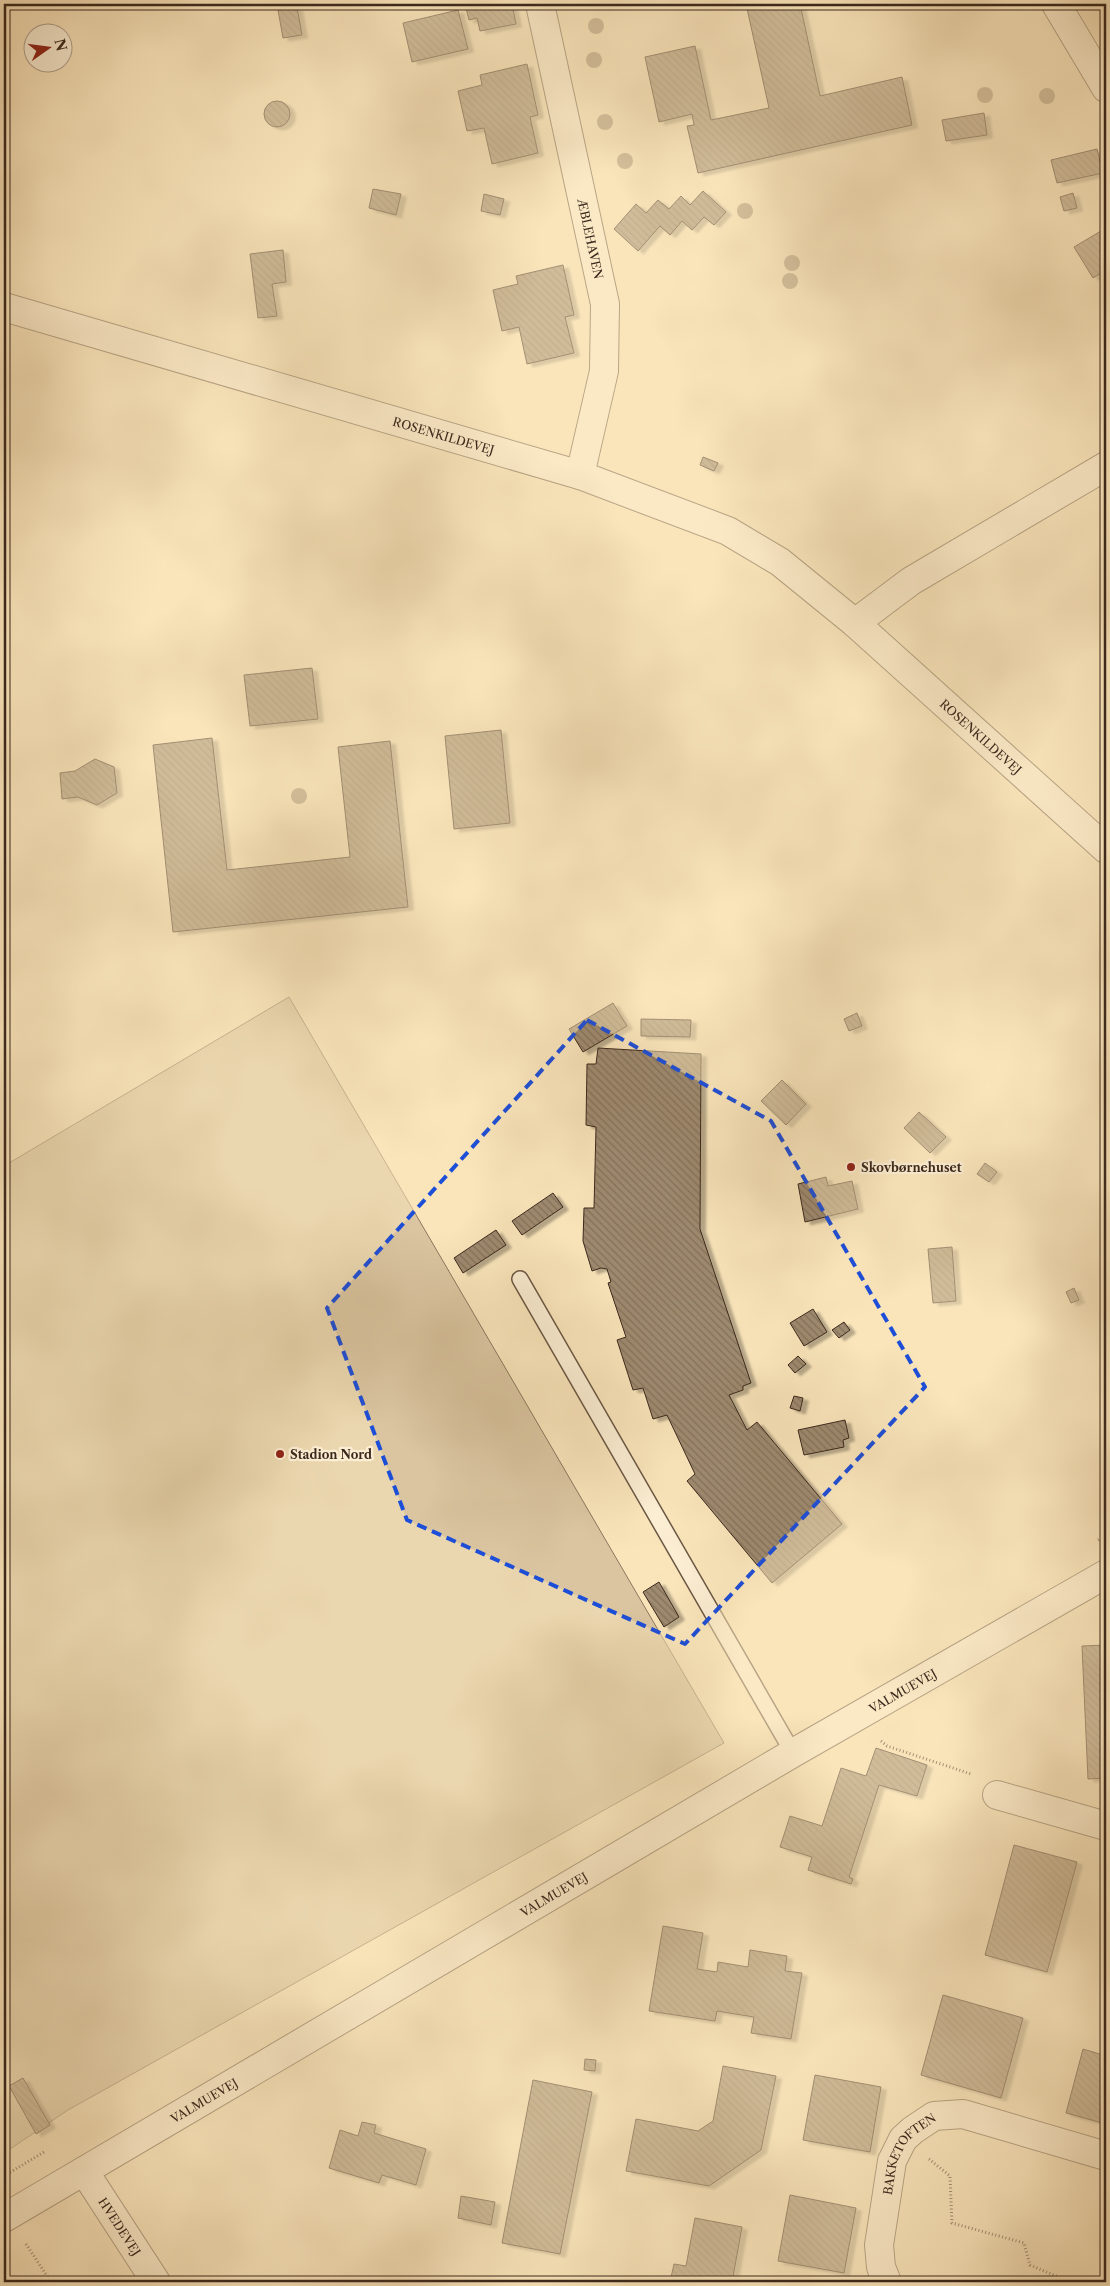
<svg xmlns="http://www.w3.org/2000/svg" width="1110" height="2286" font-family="'Libre Caslon Text',serif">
<defs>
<pattern id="building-back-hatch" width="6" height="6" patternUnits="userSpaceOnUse" patternTransform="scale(1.25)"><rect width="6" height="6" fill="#9e8a6f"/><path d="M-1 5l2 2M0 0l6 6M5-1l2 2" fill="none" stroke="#82715b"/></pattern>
<filter id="shadow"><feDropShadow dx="5.5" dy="3" stdDeviation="1" flood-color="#0004"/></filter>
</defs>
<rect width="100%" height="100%" fill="#fae5bb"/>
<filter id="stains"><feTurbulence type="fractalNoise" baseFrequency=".004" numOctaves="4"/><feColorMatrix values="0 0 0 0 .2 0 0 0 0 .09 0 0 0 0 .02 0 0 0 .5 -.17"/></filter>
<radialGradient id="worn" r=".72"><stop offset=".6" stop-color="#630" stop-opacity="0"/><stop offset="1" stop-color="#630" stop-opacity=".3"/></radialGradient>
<path fill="#dac5a0" stroke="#8a765e" d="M289,997L724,1743L68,2110L4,2153V1166Z"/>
<g fill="url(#building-back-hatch)" stroke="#3b281d" filter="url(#shadow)">
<path d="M465,4H512L516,24L480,31L477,18L469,20Z"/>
<path d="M746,4H800L820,96L902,77L912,125L698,173L687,126L694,125L692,114L659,122L645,57L695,46L711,120L769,108Z"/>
<path d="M297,7L302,35L283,38L278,10Z"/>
<path d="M458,10L468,49L412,62L403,23Z"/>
<path d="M527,64L538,115L530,117L538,153L492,164L484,128L467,131L458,91L482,85L480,75Z"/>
<circle cx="277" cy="114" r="13"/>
<path d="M984,113L987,135L946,141L942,120Z"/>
<path d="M1097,149L1103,173L1057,183L1051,160Z"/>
<path d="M373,189L401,194L396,215L369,208Z"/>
<path d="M703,191L726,212L714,225L704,217L692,230L682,221L670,235L660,226L638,251L614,229L636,204L646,213L658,200L669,209L681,196L690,205Z"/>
<path d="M1073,193L1077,208L1064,211L1060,197Z"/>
<path d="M484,194L504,199L500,215L481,211Z"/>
<path d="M1106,228V282L1101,273L1093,278L1074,247Z"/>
<path d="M283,250L286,282L272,284L277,316L258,318L250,254Z"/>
<path d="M563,265L574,315L565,317L574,353L527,364L519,327L502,331L493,290L518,284L516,276Z"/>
<path d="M703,457L718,463L714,471L700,465Z"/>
<path d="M312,668L318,719L250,726L244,675Z"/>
<path d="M501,730L510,823L454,829L445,736Z"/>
<path d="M212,738L227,870L350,857L338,747L390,741L408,907L173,932L153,745Z"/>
<path d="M95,759L114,767L117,793L97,805L78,797L62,799L60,773L75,771Z"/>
<path d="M613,1003L627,1026L583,1052L569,1029Z"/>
<path d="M857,1013L862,1026L849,1031L844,1019Z"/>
<path d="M641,1019L691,1020L690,1037L641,1036Z"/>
<path d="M598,1048L701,1054L700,1229L751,1383L743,1386V1390L729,1395L747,1430L757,1422L842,1524L772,1583L687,1481L695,1474L667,1415L653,1419L643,1388L633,1390L617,1340L626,1337L608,1283L611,1282L607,1269L601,1268L592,1271L583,1241L584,1208H594L596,1127L586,1125L587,1064H596Z"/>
<path d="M782,1080L806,1104L786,1125L761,1101Z"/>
<path d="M919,1112L946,1137L930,1153L904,1128Z"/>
<path d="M985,1163L997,1172L989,1182L977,1174Z"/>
<path d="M826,1177L828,1186L852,1181L858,1209L805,1222L798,1184Z"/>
<path d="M553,1193L563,1207L522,1235L512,1221Z"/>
<path d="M496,1230L506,1245L463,1273L454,1258Z"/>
<path d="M952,1247L956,1301L933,1303L928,1249Z"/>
<path d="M1074,1288L1079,1300L1071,1303L1066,1292Z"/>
<path d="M813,1309L827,1332L804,1346L790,1323Z"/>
<path d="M844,1322L850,1330L839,1338L832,1330Z"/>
<path d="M798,1356L806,1364L795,1373L788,1365Z"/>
<path d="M794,1396L803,1398L800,1411L790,1408Z"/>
<path d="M845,1420L849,1438L843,1440L844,1447L804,1455L798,1430Z"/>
<path d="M659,1582L679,1617L664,1627L643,1592Z"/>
<path d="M1106,1645V1778L1088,1779L1082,1646Z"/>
<path d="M876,1748L927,1765L917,1796L879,1785L849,1877L853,1879L851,1884L808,1870L812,1857L780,1847L790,1816L822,1826L841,1768L866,1776Z"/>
<path d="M1014,1845L1077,1862L1047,1972L985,1955Z"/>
<path d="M663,1926L703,1933L697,1969L717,1972L718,1962L748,1967L750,1950L787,1956L785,1971L802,1973L791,2039L751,2033L754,2017L717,2011L715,2021L649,2011Z"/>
<path d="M1106,1968V1989L1101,1987Z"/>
<path d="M943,1995L1023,2018L1001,2098L921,2075Z"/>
<path d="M1083,2049L1106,2056V2124L1066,2113Z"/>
<path d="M585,2059L596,2060L595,2071L584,2070Z"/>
<path d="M723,2066L776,2076L761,2150L709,2186L626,2171L636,2119L698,2131L713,2121Z"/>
<path d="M815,2075L881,2087L870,2152L803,2140Z"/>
<path d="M23,2078L50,2125L36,2134L9,2086Z"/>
<path d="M533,2080L592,2092L560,2254L502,2243Z"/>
<path d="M362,2122L376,2125L374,2133L426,2149L416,2185L382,2175L379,2183L329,2168L340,2130L358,2136Z"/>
<path d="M790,2195L856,2208L844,2273L778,2261Z"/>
<path d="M461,2196L495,2202L491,2225L458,2218Z"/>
<path d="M695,2218L742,2227L732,2282H670L674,2264L686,2266Z"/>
</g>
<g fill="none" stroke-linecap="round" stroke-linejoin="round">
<defs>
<path id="service" d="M520,1279L793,1753"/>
<g id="minor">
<path id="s1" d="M540,4L605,304L604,371L580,475"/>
<path d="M1056,4L1106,88"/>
<path d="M855,623L911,581L1106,466"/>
<path d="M997,1795L1106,1826"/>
<path id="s2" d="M84,2171L156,2282"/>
<path id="s3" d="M4,2218L793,1753L1106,1574"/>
<path id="s4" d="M887,2282L881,2267L879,2245L892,2161L903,2139L913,2130L934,2116L963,2114L1106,2156"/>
</g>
<g id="tertiary">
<path id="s5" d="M4,307L580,475L728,531L780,562L855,623L1106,849"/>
</g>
</defs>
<use href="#service" stroke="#6b5744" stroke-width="18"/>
<use href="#minor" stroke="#6b5744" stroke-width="30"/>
<use href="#tertiary" stroke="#6b5744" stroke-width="30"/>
<g stroke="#3b281d" stroke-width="3" stroke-dasharray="1 2.5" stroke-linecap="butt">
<path d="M1098,1540L1106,1535"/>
<path d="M881,1741L887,1746L971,1774"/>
<path d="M929,2159L950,2176L952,2223L1024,2243L1030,2265L1070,2282"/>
<path d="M4,2176L44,2152"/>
<path d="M26,2244L51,2282"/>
</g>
<use href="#service" stroke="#fceed3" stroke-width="15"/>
<use href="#minor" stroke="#fceed3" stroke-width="28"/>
<use href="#tertiary" stroke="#fceed3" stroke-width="28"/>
</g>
<g fill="#a79276">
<circle cx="596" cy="26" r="8"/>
<circle cx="594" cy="60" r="8"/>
<circle cx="985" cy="95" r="8"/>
<circle cx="1047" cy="96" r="8"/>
<circle cx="605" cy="122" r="8"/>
<circle cx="625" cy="161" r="8"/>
<circle cx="745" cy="211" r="8"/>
<circle cx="792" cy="263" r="8"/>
<circle cx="790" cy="281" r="8"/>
<circle cx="299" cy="796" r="8"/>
</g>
<path d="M0 0H1110V2286H0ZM587,1020L771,1121L925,1387L685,1644L407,1520L327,1308Z" fill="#fae5bb" fill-opacity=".55" fill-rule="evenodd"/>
<path fill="none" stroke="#1d4ed8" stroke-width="4" stroke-dasharray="10 6" stroke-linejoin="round" d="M587,1020L771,1121L925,1387L685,1644L407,1520L327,1308Z"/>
<g fill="#8f2418" stroke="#fceed3" stroke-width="2">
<circle cx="851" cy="1167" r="5"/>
<circle cx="280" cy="1454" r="5"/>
</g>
<g text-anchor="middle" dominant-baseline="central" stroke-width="4.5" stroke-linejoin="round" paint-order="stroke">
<g font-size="12" fill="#3b281d" stroke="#fceed3">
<text stroke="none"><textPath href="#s1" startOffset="240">ÆBLEHAVEN</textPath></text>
<text stroke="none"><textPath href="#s5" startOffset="458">ROSENKILDEVEJ</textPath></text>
<text stroke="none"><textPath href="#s5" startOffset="1085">ROSENKILDEVEJ</textPath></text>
<text stroke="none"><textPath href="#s3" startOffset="1042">VALMUEVEJ</textPath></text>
<text stroke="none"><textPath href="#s3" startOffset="638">VALMUEVEJ</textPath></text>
<text stroke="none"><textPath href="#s3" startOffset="232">VALMUEVEJ</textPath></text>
<text stroke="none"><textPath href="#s4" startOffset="138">BAKKETOFTEN</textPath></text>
<text stroke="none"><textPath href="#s2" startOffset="66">HVEDEVEJ</textPath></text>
</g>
<g font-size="12" font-weight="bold" fill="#3b281d" stroke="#fceed3" text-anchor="start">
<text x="861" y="1167">Skovbørnehuset</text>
<text x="290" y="1454">Stadion Nord</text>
</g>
</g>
<rect width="1110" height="2286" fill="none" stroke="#fae5bb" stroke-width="20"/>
<rect x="5" y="5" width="1100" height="2276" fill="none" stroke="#3b281d" stroke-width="2.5"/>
<rect x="10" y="10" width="1090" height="2266" fill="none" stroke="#3b281d"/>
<g transform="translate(48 48) rotate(76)"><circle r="24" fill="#fceed3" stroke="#af9f8a"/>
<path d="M0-4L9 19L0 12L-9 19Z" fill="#8f2418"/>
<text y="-8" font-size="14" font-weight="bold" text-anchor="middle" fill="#3b281d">N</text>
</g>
<rect width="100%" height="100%" filter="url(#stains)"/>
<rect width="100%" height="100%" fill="url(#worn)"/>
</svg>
